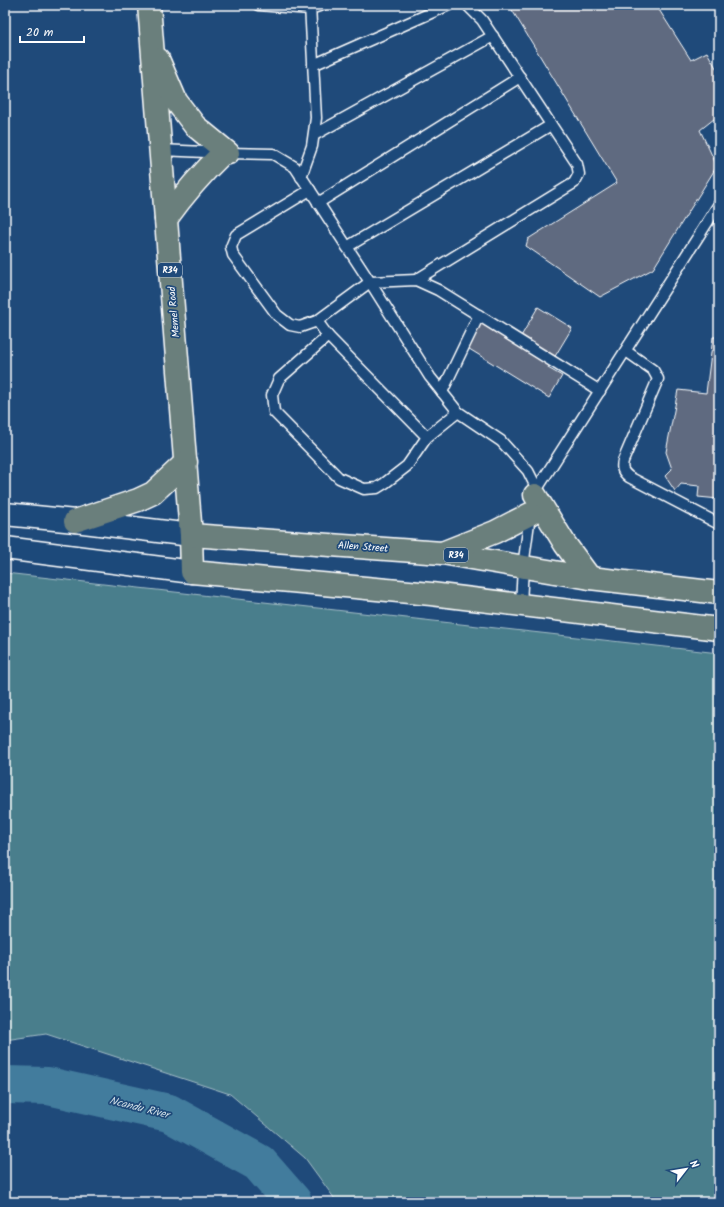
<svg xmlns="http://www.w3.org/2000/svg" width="724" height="1207" font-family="Kalam,sans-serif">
<rect width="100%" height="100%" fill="#1f4a7a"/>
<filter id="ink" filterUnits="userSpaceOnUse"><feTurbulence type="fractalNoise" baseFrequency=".025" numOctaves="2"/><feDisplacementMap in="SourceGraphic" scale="8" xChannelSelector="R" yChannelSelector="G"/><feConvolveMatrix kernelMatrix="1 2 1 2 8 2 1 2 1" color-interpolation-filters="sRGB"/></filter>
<g filter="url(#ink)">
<path fill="#4a7e8c" stroke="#a4bec6" d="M5,573L719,653V1202H337L305,1158L230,1094L46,1034L5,1040Z"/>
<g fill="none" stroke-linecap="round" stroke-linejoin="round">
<path stroke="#437b9d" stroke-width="38" d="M5,1085L48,1086L169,1113L259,1163L293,1202"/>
</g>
<g fill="#5f6a80" stroke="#fff">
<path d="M509,5H656L691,60L707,52L719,73V115L700,130L717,166L653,269L600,297L526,246L528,239L617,183Z"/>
<path d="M538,307L572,328L548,368L562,376L549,398L466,347L480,323L516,345Z"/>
<path d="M713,337H719V499L698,497L699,486L681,484L675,491L665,476L672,469L666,452L678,390L706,393Z"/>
</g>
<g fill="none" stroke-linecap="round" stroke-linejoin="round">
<defs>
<g id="service">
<path d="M258,5L310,9L322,5"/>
<path d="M313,65L449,5"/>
<path d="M314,135L493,36"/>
<path d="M160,150L228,153L273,154L295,167L370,282L430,377L458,412L501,441L528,471L537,489L535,495"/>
<path d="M301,177L312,146L316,118L310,5"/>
<path d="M310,190L236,235L231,247L233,255L277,315L290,325L300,327L317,321L370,282L416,280L438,290L600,391"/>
<path d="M318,203L520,77"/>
<path d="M347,247L551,125"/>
<path d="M416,280L574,183L579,174L577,164L482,20L467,5"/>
<path d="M317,321L328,336"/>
<path d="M626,351L653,370L658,379L623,461C621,469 623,472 629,477L719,524"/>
<path d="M442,392L479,315"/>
<path d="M427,437L328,336L279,379L272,395L274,412L339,478L364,489L377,488L385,483L407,466L427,437L458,412"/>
<path d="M537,489L719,204"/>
<path d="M521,604L523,567L530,515"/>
</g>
<g id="tertiary">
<path d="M5,514L75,521L191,535"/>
<path d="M5,548L192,572"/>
</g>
<g id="primary">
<path d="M149,5L191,535L192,572L431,594L719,629"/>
<path d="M158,59L176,101L195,126L228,153"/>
<path d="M166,219C184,194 200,175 223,153"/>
<path d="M535,495L565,544L590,578"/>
<path d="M75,521L138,500L153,493L186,462"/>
<path d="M191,535L442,553L590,578L719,593"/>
<path d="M442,553L495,532L530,514"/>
</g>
</defs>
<use href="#service" stroke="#fff" stroke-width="13"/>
<use href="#tertiary" stroke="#fff" stroke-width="25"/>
<use href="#primary" stroke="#fff" stroke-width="25"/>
<use href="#service" stroke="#1f4a7a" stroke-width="10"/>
<use href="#tertiary" stroke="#1f4a7a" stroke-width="22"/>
<use href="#primary" stroke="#6b7f7c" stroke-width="22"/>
</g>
</g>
<g text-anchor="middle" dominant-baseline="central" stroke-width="3.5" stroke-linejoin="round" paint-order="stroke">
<g fill="#1f4a7a" stroke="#bcc9d7" stroke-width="1">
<rect x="158" y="263" width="24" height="14" rx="3"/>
<rect x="444" y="548" width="24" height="14" rx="3"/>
</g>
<g font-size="9" font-weight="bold" fill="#fff">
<text x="170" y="270">R34</text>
<text x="456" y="555">R34</text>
</g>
<g font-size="10" fill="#fff" stroke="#1f4a7a">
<text transform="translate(174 312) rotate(-95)">Memel Road</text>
<text transform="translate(363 547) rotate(4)">Allen Street</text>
</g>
<g font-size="11" font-style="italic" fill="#d0dee6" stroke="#1f4a7a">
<text transform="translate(139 1108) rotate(14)">Ncandu River</text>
</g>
</g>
<rect width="724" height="1207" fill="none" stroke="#1f4a7a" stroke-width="20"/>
<rect x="10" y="10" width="704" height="1187" fill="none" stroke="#fff" stroke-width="1.5" filter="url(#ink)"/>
<g transform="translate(686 1169) rotate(59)" stroke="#1f4a7a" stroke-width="3" paint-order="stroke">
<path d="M0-3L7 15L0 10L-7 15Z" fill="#ffffff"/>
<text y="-6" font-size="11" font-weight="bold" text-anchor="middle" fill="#ffffff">N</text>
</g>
<path d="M20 36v6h64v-6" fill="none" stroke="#ffffff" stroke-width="2"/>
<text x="26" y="36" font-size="12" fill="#ffffff" stroke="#1f4a7a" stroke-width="3" paint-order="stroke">20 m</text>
</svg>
